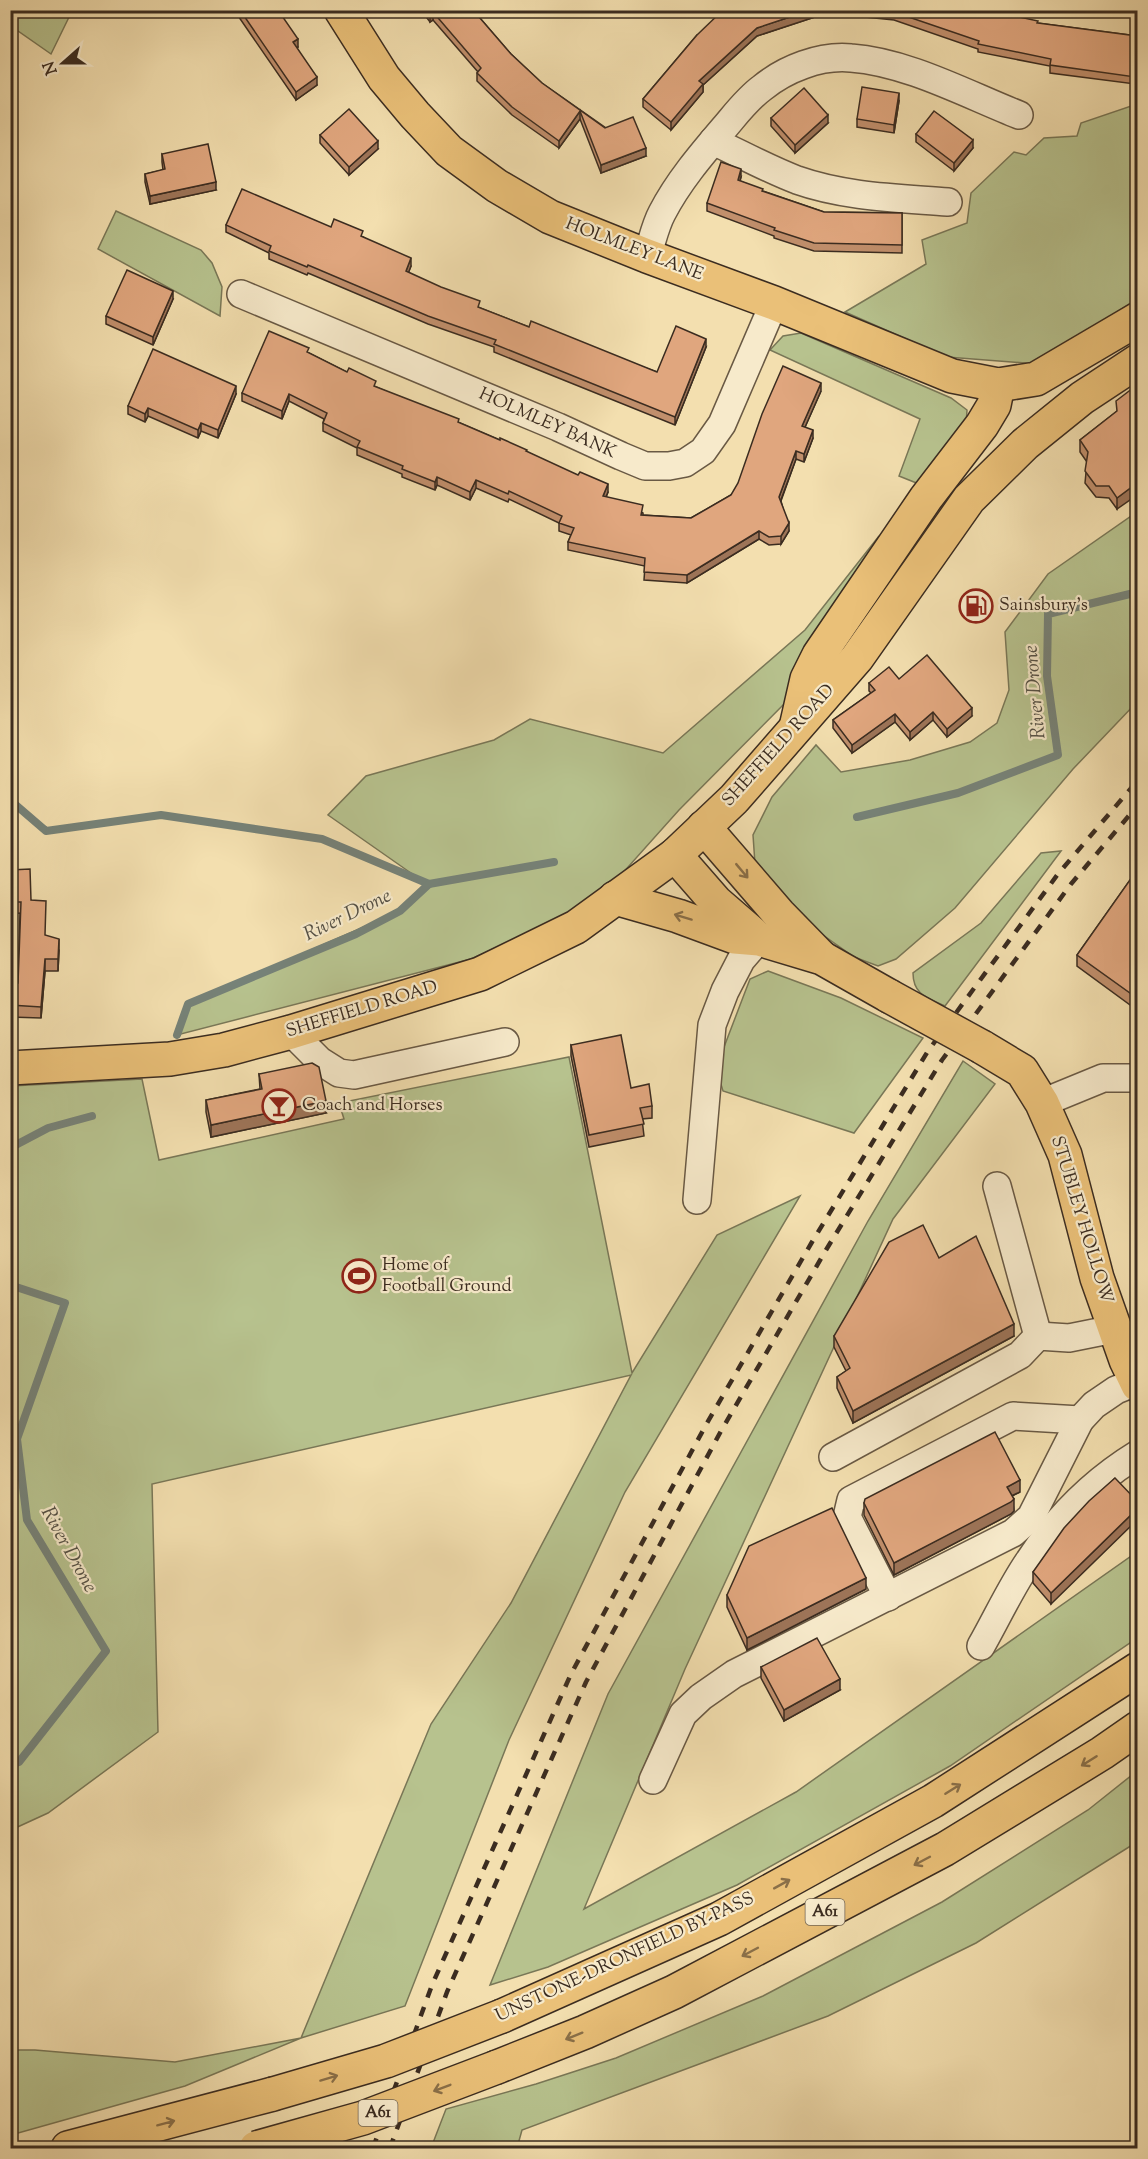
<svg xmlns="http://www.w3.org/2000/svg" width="1148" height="2159" font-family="'Sorts Mill Goudy',serif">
<rect width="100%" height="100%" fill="#f3dfaf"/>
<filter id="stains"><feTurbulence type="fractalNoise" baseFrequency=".00333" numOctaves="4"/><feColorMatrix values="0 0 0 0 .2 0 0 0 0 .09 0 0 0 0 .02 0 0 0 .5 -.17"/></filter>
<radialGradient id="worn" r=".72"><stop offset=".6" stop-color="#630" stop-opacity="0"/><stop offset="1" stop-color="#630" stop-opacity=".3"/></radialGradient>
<g fill="#b7c28e" stroke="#797757" stroke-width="1.5">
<path d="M10,11L11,10L72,11L51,54L11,26Z"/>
<path d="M1137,104V299L1038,364L947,357L845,312L926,264L922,240L967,223L971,193L1014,152L1026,155L1044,138L1077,136L1081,123Z"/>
<path d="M116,211L201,250L212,263L222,287L220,316L98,249Z"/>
<path d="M801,333L951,398L967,410L966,425L919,484L899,476L920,419L770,350L783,336Z"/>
<path d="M1137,512V702L1073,769L955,908L896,959L878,966L854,957L799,918L755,864L753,835L772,797L816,745L841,772L910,760L970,742L997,723L1009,690L1005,632L1048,574Z"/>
<path d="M879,536L787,701L679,810L612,885L562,918L471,959L177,1035L188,1004L400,911L428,885L328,815L366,776L494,740L530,719L663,753L805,630Z"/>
<path d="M1061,851L945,1006C928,998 913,995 913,973L981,923L1041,853Z"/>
<path d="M768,971L841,998L923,1038L854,1133L723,1091L716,1068L750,979Z"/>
<path d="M569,1057L632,1373L717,1235L800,1196L625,1492L509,1740L405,2006L301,2038L185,2086L11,2135V2050H35L175,2062L301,2038L431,1724L511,1603L631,1375L152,1484L158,1732L48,1813L11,1830V1086L142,1079L159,1160L344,1119L339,1103Z"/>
<path d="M963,1061L995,1084L893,1219L685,1669L584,1909L796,1792L1137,1552V1638L950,1766L737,1885L548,1967L490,1985L608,1694L868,1221Z"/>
<path d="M1137,1771V1842L976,1943L828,2016L522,2130L517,2148H431L446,2109L536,2084L616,2058L763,1996L942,1902L1088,1810Z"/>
</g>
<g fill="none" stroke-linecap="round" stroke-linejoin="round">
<g stroke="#768278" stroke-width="8">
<path d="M10,800L46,831L161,815L322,839L429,884"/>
<path d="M857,817L958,793L1058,755L1047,676L1048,614L1138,592"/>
<path d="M177,1035L188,1004L356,934L400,911L429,884L554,862"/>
<path d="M10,1148L48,1128L92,1116"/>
<path d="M10,1285L65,1303L17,1439L27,1520L106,1651L19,1762L10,1765"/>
</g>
<defs>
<g id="minor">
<path d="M713,141C741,154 768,169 797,180C845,197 898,198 948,202"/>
<path d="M647,256C652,242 655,226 662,213C678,182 701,155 724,128C736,114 747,99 762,88C785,69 820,55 851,58C907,62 966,94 1019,115"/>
<path d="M241,294L558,427L621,456L645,466H669L685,463L703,451L722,424L774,303"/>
<path d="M291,1032L320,1061L339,1073L354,1075L505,1042"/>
<path d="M1042,1103L1103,1078H1138"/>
<path d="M997,1186L1038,1336"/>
<path d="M697,1200L712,1025L725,991L741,960L759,939"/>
<path d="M833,1457L1020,1355L1038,1336L1069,1338L1114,1329"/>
<path d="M888,1597L847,1517L851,1500L1013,1416L1080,1420"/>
<path d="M981,1646C997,1618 1011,1587 1029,1561C1057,1518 1094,1481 1138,1454"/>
<path d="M653,1780L683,1714L701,1697L734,1674L1013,1533L1031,1517L1080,1420L1094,1405L1116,1390L1136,1382"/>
</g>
<g id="major">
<path d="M341,10L384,78L415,115L449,151L497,186L550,217L647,256L774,303L952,376L998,385L1036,379L1138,319"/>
<path d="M797,723L807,679L819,655L926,498L982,425L994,405L998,385"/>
<path d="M704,827L779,914L821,957"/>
<path d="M675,855L716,902L753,934"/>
<path d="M615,898L678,916L735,937L759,939L822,958L889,996"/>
<path d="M982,1047L1022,1071L1042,1103L1065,1155L1097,1278L1126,1360L1138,1385"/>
<path d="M10,1068L170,1059L224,1050L291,1032L480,974L576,927L675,855L734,799L857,658L969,499L1025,444L1082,398L1138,361"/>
</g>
<g id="highway">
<path d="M502,2016L719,1919L933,1801L1138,1669"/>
<path d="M497,2067L585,2032L674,1992L945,1849L1102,1753L1138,1728"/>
<path d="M68,2148L273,2094"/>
</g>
</defs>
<use href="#minor" stroke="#695944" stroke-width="30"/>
<use href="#major" stroke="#3b2c20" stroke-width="36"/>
<use href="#highway" stroke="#3b2c20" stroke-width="36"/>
<use href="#minor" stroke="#f7eacb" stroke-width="27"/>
<use href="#major" stroke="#eac078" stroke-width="33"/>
<use href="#highway" stroke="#eac078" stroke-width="33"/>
<g stroke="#3b2c20" stroke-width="4.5" stroke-dasharray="10 10" stroke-linecap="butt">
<path d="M373,2148L432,1985L571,1674L707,1423L812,1242L928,1051L1058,874L1138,780"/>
<path d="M390,2148L447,1992L586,1682L721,1431L826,1250L942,1060L1071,884L1138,805"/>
</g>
<defs>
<path id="major-bridge" d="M889,996L982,1047"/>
<g id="highway-bridge">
<path d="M273,2094L386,2061L502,2016"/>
<path d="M256,2148L363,2118L497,2067"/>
</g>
</defs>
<use href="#major-bridge" stroke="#3b2c20" stroke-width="36" stroke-linecap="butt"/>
<use href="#highway-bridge" stroke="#3b2c20" stroke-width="36" stroke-linecap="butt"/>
<use href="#major-bridge" stroke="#eac078" stroke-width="33"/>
<use href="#highway-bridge" stroke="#eac078" stroke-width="33"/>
</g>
<g fill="#c18f6c" stroke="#3b2c20" stroke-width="1.5">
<path d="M234,10H278L298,47L297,48L317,85L296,100Z"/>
<path d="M421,10H473L511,54L542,83L646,156L601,173L580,119L559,148L512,115L477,81V73L478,72L433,20L430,22Z"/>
<path d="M815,10V17L757,36L703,85V92L671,130L643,107V99L697,35Z"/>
<path d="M836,10H988L1038,23L1137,36L1135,84L1050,73V66L978,52V49L894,20L836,14Z"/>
<path d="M899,101L894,133L857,127V119Z"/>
<path d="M771,118L828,123L795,153L771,126Z"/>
<path d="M916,134L973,148L954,171L916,142Z"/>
<path d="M320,135L378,149L349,175L320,143Z"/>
<path d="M162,154L216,190L150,204L145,182V174L163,170L162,162Z"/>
<path d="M741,177L740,181L763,191L824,212L902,213V253L814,251L774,238V236L707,211V203Z"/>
<path d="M226,225L331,227L363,237L411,266L408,273L480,308L529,327L657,372L706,347L675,425L494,352V347L428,324L308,273L307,275L269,259V253L226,232Z"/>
<path d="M173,299L153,345L106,324V316Z"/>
<path d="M309,353L376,387L527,452L608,492L606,497L643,513V515L691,518L731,495L821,391L805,427L813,438L804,462L796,459L781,501L789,531L781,544L769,545L759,539L687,583L644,580L645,566L568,550V542L571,535L559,531V523L509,499L508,502L476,488L470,500L437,485L435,490L402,477V474L357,455V448L323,431V423L324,419L289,401L282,419L242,401V393Z"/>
<path d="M1137,385L1117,509L1109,498L1096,497L1085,483L1087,462L1080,452V440L1117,411Z"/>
<path d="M236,394L218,438L201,431L198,438L148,416L145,422L128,414V406Z"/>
<path d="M899,679L972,716L947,737L933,720L910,740L895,722L852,753L833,728V720L871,693L869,691V683Z"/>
<path d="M10,870L31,900L45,936L59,950L58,971H45L41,1018L10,1017V996L18,983L20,913L10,914Z"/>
<path d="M1137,870V1010L1077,966V955Z"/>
<path d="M571,1045L652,1106V1118L642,1119L644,1136L589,1147L571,1056Z"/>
<path d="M259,1074L326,1113L211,1137L206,1112V1100L260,1089Z"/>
<path d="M939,1258L1014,1336L853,1423L837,1388V1377L846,1371L834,1347V1336Z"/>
<path d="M1115,1478L1051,1604L1033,1583V1572Z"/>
<path d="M1020,1492L1012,1496L1014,1511L1011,1514L894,1575L864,1515V1503Z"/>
<path d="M866,1589L747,1650L727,1607V1595Z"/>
<path d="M761,1667L840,1690L784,1721L761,1678Z"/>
</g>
<g fill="#9d7458" stroke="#3b2c20" stroke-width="1.5">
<path d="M811,10H815V17L757,36L703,85V92L671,130V122L699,81L757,28Z"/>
<path d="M433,12V20L430,22V14Z"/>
<path d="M298,39V47L293,50V42Z"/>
<path d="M1137,56V64L1135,84V77Z"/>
<path d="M317,77V85L296,100V92Z"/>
<path d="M899,93V101L894,133V125Z"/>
<path d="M580,111V119L559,148V141Z"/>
<path d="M828,115V123L795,153V145Z"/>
<path d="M973,140V148L954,171V163Z"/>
<path d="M378,141V149L349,175V167Z"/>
<path d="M646,148V156L601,173V165Z"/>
<path d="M741,169V177L738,188V180Z"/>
<path d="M216,182V190L150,204V196Z"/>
<path d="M411,258V266L406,279V271Z"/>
<path d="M173,291V299L153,345V337Z"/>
<path d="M706,339V347L675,425V417Z"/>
<path d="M821,383V391L802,434V426Z"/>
<path d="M236,386V394L218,438V430Z"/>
<path d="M289,394V401L282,419V411Z"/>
<path d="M148,408V416L145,422V414Z"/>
<path d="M201,423V431L198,438V430Z"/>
<path d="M813,430V438L804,462V454Z"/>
<path d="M796,451V459L779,505V497Z"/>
<path d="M437,477V485L435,490V482Z"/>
<path d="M476,480V488L470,500V492Z"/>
<path d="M1137,483V495L1117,509V498Z"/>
<path d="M608,484V492L603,504V496Z"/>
<path d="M789,523V531L781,544V536Z"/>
<path d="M759,531V539L687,583V575Z"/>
<path d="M972,708V716L947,737V729Z"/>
<path d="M933,712V720L910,740V732Z"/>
<path d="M895,714V722L852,753V745Z"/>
<path d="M59,939V950L58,971V959Z"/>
<path d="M45,959V971L41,1018V1007Z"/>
<path d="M326,1101V1113L211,1137V1125Z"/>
<path d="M1014,1324V1336L853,1423V1411Z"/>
<path d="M1020,1480V1492L1007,1498V1487Z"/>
<path d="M1014,1499V1511L1011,1514L894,1575V1563Z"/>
<path d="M1137,1509V1520L1051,1604V1593Z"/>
<path d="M866,1578V1589L747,1650V1638Z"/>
<path d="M840,1679V1690L784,1721V1710Z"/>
</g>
<g fill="#e0a67e" stroke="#3b2c20" stroke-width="1.5">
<path d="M240,10H278L298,39L293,42L317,77L296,92Z"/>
<path d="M428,10H473L511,54L542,83L605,128L633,117L646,148L601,165L580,111L559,141L512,107L477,73L481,68L433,12L430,14Z"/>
<path d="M723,10H811L757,28L699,81L703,84L671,122L643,99L697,35Z"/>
<path d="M881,10H988L1038,21L1037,23L1137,36V56L1135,77L1050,65L1051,59L978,44L979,41L894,12Z"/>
<path d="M862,87L899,93L894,125L857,119Z"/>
<path d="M804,88L828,115L795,145L771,118Z"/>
<path d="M349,109L378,141L349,167L320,135Z"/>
<path d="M934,111L973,140L954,163L916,134Z"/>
<path d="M208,144L216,182L150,196L145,174L165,169L162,154Z"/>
<path d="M721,162L741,169L738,180L763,189L762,191L824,212L902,213V245L814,243L774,230L775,228L707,203Z"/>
<path d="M242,189L331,227L334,219L363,231L361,236L411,258L406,271L441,287L480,301L478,307L529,327L531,321L657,372L676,326L706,339L675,417L494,344L496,340L428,316L308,265L307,267L269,251L271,246L226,225Z"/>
<path d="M127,270L173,291L153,337L106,316Z"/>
<path d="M269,331L309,348L307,352L347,372L349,368L376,381L374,386L459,419L458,422L500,440V438L527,450L526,451L578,475L580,472L608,484L603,496L643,505L641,515L691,518L731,495L738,483L762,414L783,366L821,383L802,426L813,430L804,454L796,451L779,497L789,523L781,536L769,537L759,531L687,575L644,572L645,558L568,542L574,528L559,523L562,516L509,491L508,494L476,480L470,492L437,477L435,482L402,469L403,466L357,447L360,441L323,423L327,413L289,394L282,411L242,393Z"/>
<path d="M153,349L236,386L218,430L201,423L198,430L148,408L145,414L128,406Z"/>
<path d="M1137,385V483L1117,498L1109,486H1096L1085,471L1088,452L1080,440L1117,411L1116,401Z"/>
<path d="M927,655L972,708L947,729L933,712L910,732L895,714L852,745L833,720L875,690L869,683L889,667L899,679Z"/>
<path d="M30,869L31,900L46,901L45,935L59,939L58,959H45L41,1007L10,1005L12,983H18L21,902H10V870Z"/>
<path d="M1137,870V998L1077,955Z"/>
<path d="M621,1035L631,1088L649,1084L652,1106L640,1108L644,1124L589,1135L571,1045Z"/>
<path d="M312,1063L319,1067L326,1101L211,1125L206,1100L262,1089L259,1074Z"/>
<path d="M923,1225L939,1258L976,1236L1014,1324L853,1411L837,1377L850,1368L834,1336L889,1242Z"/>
<path d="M995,1432L1020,1480L1007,1487L1014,1499L1011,1502L894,1563L864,1503L865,1499Z"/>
<path d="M1115,1478L1137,1501V1509L1051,1593L1033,1572L1064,1528L1089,1501Z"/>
<path d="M832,1508L866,1578L747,1638L727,1595L749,1546Z"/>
<path d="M817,1638L840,1679L784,1710L761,1667Z"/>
</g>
<defs><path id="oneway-shaft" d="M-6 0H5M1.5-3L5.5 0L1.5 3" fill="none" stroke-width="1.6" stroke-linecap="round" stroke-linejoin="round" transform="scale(1.5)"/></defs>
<g stroke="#8a6f48">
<use href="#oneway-shaft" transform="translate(742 871) rotate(50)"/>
<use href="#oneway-shaft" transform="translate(683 917) rotate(-163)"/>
<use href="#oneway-shaft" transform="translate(1089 1761) rotate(148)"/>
<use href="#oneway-shaft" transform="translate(953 1789) rotate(-32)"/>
<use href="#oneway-shaft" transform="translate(922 1861) rotate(152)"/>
<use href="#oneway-shaft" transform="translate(782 1884) rotate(-29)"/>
<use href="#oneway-shaft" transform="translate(750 1952) rotate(152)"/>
<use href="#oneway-shaft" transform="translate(574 2036) rotate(158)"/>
<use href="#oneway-shaft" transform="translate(329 2078) rotate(-17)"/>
<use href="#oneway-shaft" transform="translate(442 2088) rotate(159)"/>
<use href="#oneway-shaft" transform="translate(166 2123) rotate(-15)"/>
</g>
<defs>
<symbol id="fuel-ring" viewBox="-11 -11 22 22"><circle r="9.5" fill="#f7eacb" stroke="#8f2418" stroke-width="1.5"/><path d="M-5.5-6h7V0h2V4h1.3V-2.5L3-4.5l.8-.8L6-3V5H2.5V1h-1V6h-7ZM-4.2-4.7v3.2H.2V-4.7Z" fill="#8f2418"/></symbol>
<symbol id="bar-ring" viewBox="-11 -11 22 22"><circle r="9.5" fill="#f7eacb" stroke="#8f2418" stroke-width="1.5"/><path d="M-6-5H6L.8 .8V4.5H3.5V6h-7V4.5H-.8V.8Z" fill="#8f2418"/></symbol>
<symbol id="stadium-ring" viewBox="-11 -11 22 22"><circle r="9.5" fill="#f7eacb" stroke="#8f2418" stroke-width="1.5"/><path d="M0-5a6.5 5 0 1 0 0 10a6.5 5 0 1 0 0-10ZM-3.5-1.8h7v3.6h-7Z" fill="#8f2418"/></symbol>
</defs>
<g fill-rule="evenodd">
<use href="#fuel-ring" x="957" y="587" width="38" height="38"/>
<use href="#bar-ring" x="260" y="1087" width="38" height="38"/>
<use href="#stadium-ring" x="340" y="1257" width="38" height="38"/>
</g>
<g text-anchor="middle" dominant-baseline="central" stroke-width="4.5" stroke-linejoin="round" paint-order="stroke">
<g fill="#f7eacb" stroke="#736553" stroke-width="1.5">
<rect x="805.5" y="1899" width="39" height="26" rx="4.5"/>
<rect x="358.5" y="2100" width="39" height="26" rx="4.5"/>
</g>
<g font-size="16" font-weight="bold" fill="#3b2c20">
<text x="825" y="1912">A61</text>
<text x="378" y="2113">A61</text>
</g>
<g font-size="18" fill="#3b2c20" stroke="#f7eacb">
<text transform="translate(634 250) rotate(21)">HOLMLEY LANE</text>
<text transform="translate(547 424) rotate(24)">HOLMLEY BANK</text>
<text transform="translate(779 746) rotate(-48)">SHEFFIELD ROAD</text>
<text transform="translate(362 1010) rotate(-17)">SHEFFIELD ROAD</text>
<text transform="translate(1081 1220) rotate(73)">STUBLEY HOLLOW</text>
<text transform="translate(625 1958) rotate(-25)">UNSTONE-DRONFIELD BY-PASS</text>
</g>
<g font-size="18" fill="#3b2c20" stroke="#f7eacb" text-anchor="start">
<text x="999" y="606">Sainsbury's</text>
<text x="302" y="1106">Coach and Horses</text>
<text x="382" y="1266">Home of<tspan x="382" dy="21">Football Ground</tspan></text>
</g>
<g font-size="20" font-style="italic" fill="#545045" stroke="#f7eacb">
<text transform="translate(1036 692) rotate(-95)">River Drone</text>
<text transform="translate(348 916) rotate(-26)">River Drone</text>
<text transform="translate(68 1550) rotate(61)">River Drone</text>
</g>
</g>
<rect width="1148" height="2159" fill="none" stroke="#f3dfaf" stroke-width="36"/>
<rect x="12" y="12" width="1124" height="2135" fill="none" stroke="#3b2c20" stroke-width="3"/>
<rect x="18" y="18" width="1112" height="2123" fill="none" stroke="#3b2c20" stroke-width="1.5"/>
<g transform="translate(63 63) rotate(249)" stroke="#f7eacb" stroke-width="4.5" paint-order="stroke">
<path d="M0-4.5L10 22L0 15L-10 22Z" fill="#3b2c20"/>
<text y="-9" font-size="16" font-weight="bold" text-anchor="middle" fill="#3b2c20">N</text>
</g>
<rect width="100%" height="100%" filter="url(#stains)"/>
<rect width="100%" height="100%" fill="url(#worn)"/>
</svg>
